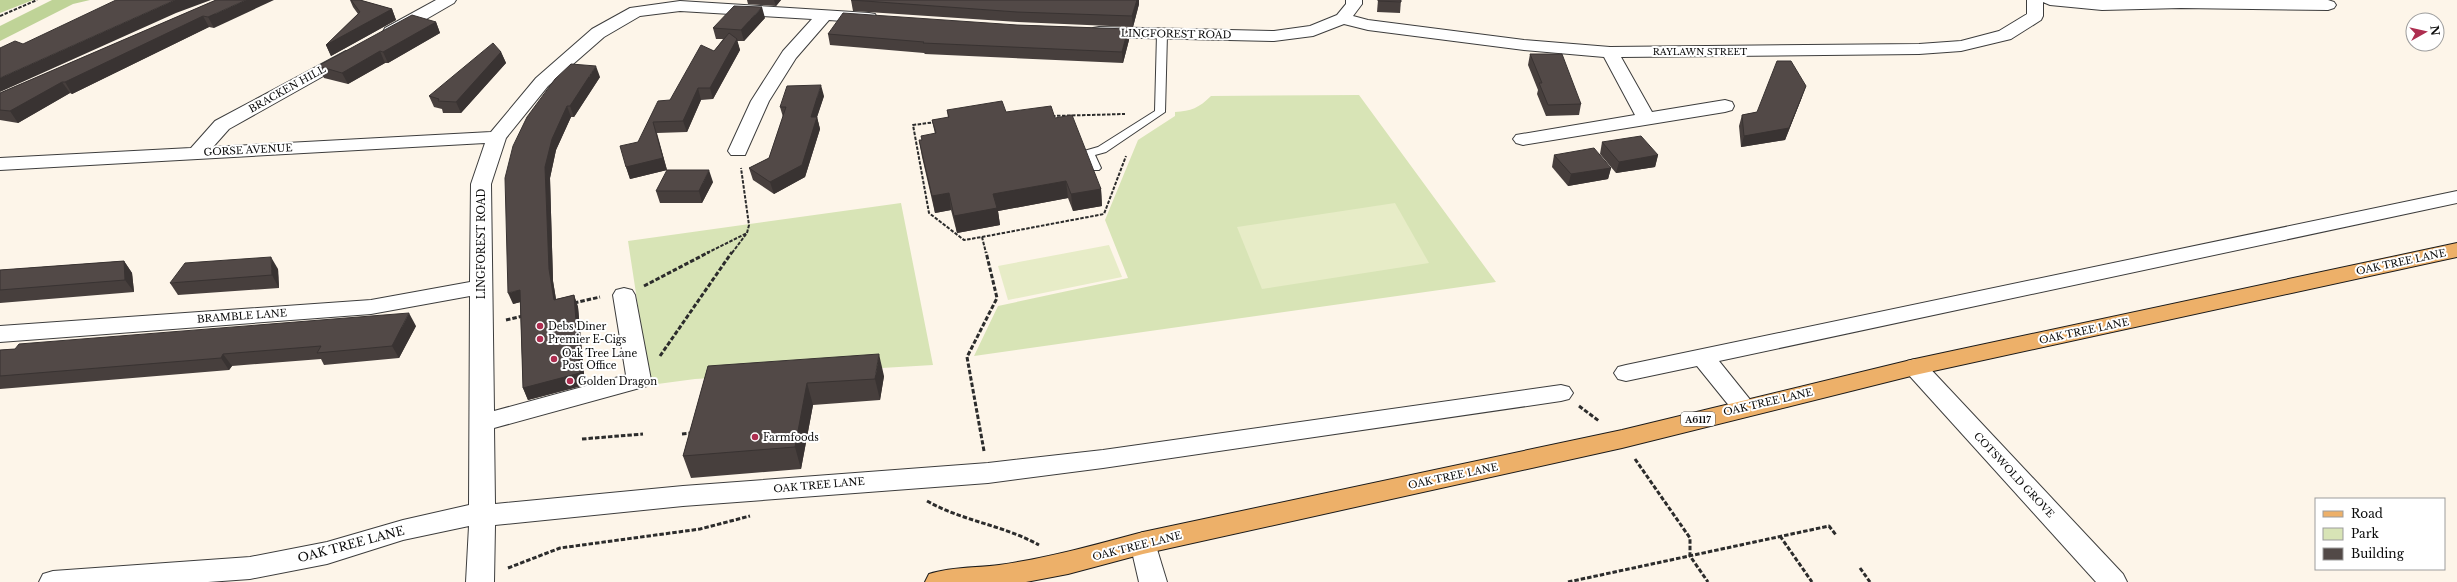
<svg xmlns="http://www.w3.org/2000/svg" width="2457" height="582" font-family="'Libre Baskerville',serif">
<rect width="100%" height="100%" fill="#fdf5e9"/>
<g fill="#d8e4b6">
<path d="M1359,95L1496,282L974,356L998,306L1128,278L1105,220L1138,140L1175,116V112C1191,111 1199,108 1211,96Z"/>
<path d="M901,203L933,365L695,379L650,385L628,241Z"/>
</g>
<g fill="#bfd397">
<path d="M0,0H33L0,13Z"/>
<path d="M52,0H90L73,4L0,41V26Z"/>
</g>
<g fill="#e7ecc7">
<path d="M1395,203L1429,263L1262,289L1237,227Z"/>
<path d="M1109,245L1122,277L1008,300L998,266Z"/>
</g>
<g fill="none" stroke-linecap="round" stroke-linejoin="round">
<defs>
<path id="lane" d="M1162,31L1167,34L1165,112L1106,152L1095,155L1101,168L1099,170H1091L1082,153L1084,151L1098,147L1155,111L1157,34Z"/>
<g id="street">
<path d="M436,0H456L454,3L397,36H385L383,32L385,28Z"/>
<path d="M1346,0H1362V4L1353,16L1368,20L1524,40L1610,47L1919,44L1961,41L1999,31L2027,14V0H2328L2334,2L2336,5L2334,8L2328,10L2181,8L2102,10L2050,5L2043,2V16L2041,20L2011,39L1961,51L1919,54L1621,57L1652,112L1725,100L1732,102L1734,106L1732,110L1725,112L1523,145L1516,143L1513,139L1516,135L1635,115L1604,57L1524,50L1368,30L1344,24L1313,36L1274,41L1099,37L1093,36L1091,32L1093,28L1099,27L1274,31L1310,26L1337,15L1346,4Z"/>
<path d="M680,1L869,13L875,14L877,18L875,22L869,23L829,20L796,58L769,101L745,155H731L728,151L751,101L783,51L812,19L680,11L640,16L604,37L548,86L506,138L491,184L494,411L626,375L613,295L616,290L624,288L632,290L635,295L651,380L647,386L494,428L495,504L683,486L988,463L1103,450L1561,385L1569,387L1573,393L1569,399L1561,401L1103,468L988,483L683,506L495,525L494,582H466L469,526L403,540L327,564L250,579L208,582H39L43,574L53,571L250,557L327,542L403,520L469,505L470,296L371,314L0,342V326L371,300L470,282L471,184L485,143L0,170V158L191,148L215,121L346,51L352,52L355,56L352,60L229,129L213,147L491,132L536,78L592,29L630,8Z"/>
<path d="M2457,191V203L1719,361L1756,407L1753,413L1744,416L1735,413L1697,366L1626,381L1618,379L1614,373L1618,367L1626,365Z"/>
<path d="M1915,359L1923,361L2123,574L2127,582H2096L1907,373L1903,367L1907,361Z"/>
<path d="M1143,532L1153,536L1167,582H1139L1130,543L1133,536Z"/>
</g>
<path id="primary" d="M2457,243V257L1915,375L1622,448L1143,554L1068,574L1026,582H925L929,574C951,567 976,568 999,565C1048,558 1095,545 1143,532L1622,430L1915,359Z"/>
</defs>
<use href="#lane" stroke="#3d3d3d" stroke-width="2"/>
<use href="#street" stroke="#3d3d3d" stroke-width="2"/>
<use href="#primary" stroke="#1b1b1b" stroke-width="2"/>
<g stroke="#2c2c2c" stroke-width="2" stroke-dasharray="3.5 1.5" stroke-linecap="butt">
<path d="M0,16L37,0"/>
<path d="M1052,116L1125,114"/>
<path d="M936,122L913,125L929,213L964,240L982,237L986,253"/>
<path d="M982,237L1104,214L1126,156"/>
<path d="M707,253L747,233"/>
<path d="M732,253L747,233L749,225L741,168"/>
</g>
<g stroke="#2c2c2c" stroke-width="3" stroke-dasharray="4.5 2" stroke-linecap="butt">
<path d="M644,286L709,252"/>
<path d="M574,303L600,297"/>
<path d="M506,320L523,316"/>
<path d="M660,356L732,252"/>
<path d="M1579,406L1599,421"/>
<path d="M682,434L692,433"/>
<path d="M582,439L643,434"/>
<path d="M984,451L967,357L997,298L986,252"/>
<path d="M1635,459L1690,538V556L1708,582"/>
<path d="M927,501C962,521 1003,525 1039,545"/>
<path d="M1780,536L1812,582"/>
<path d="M508,568L560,548L700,529L750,516"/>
<path d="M1860,568L1870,582"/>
<path d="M1568,582L1829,526L1836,535"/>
</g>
<use href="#lane" fill="#fff" fill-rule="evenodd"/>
<use href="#street" fill="#fff" fill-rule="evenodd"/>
<use href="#primary" fill="#edb069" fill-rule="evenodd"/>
</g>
<g fill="#473f3d">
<path d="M216,0L214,28L209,27L72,94L70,93L18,123L0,120V93Z"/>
<path d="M350,0H360L392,9L396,20L331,56L326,45L358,14L353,7Z"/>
<path d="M747,0H781L776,6L748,4Z"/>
<path d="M851,0H1139V4L1133,27L1018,22L853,11Z"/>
<path d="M1378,0H1401L1400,13L1377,12Z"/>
<path d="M765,18L744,41H737L740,50L713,99L701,100L687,132L657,133L667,170L630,179L626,167L638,142L670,100L714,51L723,39H716L713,28Z"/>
<path d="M436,22L440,33L388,63H385L348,84L324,78L318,66Z"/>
<path d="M1017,25L1128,29L1129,40L1123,63L925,54L924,53L830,45L828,34Z"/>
<path d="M501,52L506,63L461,113H443L442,109L434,107L429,96Z"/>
<path d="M1530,54L1581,104L1579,115L1546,116L1537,94L1538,90L1528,65Z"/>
<path d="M600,77L574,117H571L556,150L550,178L553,281L556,299L574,295L578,307L585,385L528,400L523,388L520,302L513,304L555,79Z"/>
<path d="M824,96L817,117L820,129L805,177L774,194L753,180L749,168L769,158L783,117L780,107Z"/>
<path d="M1802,97L1785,140L1741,147L1739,126L1742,115L1757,112Z"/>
<path d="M947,110L1006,112L1055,118L1101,189L1102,206L1073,211L1068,198L998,211L1000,225L957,233L951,210L935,213L922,157L919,140H921L935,134L932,120L948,118Z"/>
<path d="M1602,142L1658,155L1655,167L1616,173L1600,154Z"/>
<path d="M1554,155L1611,168L1608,179L1568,186L1552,167Z"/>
<path d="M713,182L702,203H660L656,191Z"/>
<path d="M124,261L132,273L134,292L0,303V270Z"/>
<path d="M278,269L279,288L178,295L170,283Z"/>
<path d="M416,326L399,358L324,365L321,359L232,366L229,370L0,389V350Z"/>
<path d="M708,366L884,376L880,400L813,405L801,469L691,478L683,456Z"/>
</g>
<g fill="#393332">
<path d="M175,0H211L176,13L0,92V78Z"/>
<path d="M246,0H274L214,28L208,17Z"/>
<path d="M774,0H781L776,6Z"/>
<path d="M1137,0H1139V4L1133,27L1132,16Z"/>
<path d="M762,7L765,18L744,41L741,30Z"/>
<path d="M392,9L396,20L331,56L326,45Z"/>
<path d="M203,16L209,27L72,94L65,82Z"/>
<path d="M436,22L440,33L388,63L383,52Z"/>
<path d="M1128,29L1129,40L1123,63L1122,52Z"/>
<path d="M737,39L740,50L713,99L710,88Z"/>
<path d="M380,51L385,63L348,84L342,73Z"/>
<path d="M501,52L506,63L461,113L456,102Z"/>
<path d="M596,66L600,77L574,117L570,106Z"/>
<path d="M62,82L70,93L18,123L10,111Z"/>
<path d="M821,85L824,96L817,117L820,129L805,177L774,194L770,182L811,117Z"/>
<path d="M1806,86L1802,97L1785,140L1741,147L1744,136Z"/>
<path d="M698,88L701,100L687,132L683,121Z"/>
<path d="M567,106L571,117L556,150L550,178L553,281L558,312L554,300L549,269L545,167L552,139Z"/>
<path d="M653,122L667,170L630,179L626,167Z"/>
<path d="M1658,155L1655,167L1616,173L1619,162Z"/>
<path d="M1611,168L1608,179L1568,186L1571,174Z"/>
<path d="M709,170L713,182L702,203L699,191Z"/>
<path d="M1066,181L1068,198L998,211L1000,225L957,233L954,216L993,194Z"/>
<path d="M1101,189L1102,206L1073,211L1071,194Z"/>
<path d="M949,193L951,210L935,213L932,196Z"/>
<path d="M271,257L278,269L279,288L272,275Z"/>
<path d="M124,261L132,273L134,292L125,280Z"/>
<path d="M520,290L525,301L513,304L508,293Z"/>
<path d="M574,295L578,307L585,385L528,400L523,388Z"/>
<path d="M409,313L416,326L399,358L392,346Z"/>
<path d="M223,354L232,366L229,370L221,358Z"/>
<path d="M879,354L884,376L880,400L875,379Z"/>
<path d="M807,383L813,405L801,469L795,447Z"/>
</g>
<g fill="#524947" stroke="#393332">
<path d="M116,0H175L0,78V48L15,41L23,44Z"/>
<path d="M216,0H246L208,17L203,16L65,82H62L10,111L0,110V93Z"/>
<path d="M351,0H360L392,9L326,45L360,12Z"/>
<path d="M851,0H1137L1132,16L1017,12Z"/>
<path d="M1378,0H1401V2L1378,1Z"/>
<path d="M734,6L762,7L741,30L713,28Z"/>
<path d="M843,13L1017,25L1128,29L1122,52L923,43L924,42L828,34Z"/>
<path d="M412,15L436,22L383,52L380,51L342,73L318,66Z"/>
<path d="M729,33L737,39L710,88H698L683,121L653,122L663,158L626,167L620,146L638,142L658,101L670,100L701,45L714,51Z"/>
<path d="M493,43L501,52L456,102L438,101L439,99L429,96Z"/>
<path d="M1530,54H1562L1581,104L1548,105L1539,83H1542Z"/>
<path d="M1777,61H1791L1806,86L1789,128L1744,136L1742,115L1757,112Z"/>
<path d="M571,64L596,66L570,106H567L552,139L545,167L549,269L554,300L574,295L580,373L523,388L520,290L508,293L505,178L513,146L527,117L555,79Z"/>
<path d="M821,85L811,117H817L802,165L770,182L749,168L769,158L786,107H780L787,86Z"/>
<path d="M1002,101L1006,112L1051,106L1055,118L1072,115L1101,189L1071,194L1066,181L993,194L997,208L954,216L949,193L932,196L919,140H922L921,136L936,133L932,120L949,117L947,110Z"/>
<path d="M1641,136L1658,155L1619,162L1602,142Z"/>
<path d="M1594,148L1611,168L1571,174L1554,155Z"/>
<path d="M667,170H709L699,191H656Z"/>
<path d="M271,257L272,275L170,283L185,263Z"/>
<path d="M124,261L125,280L0,290V270Z"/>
<path d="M409,313L392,346L317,353L321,346L223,354L221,358L0,376V350L15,349L19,344Z"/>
<path d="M879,354L875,379L807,383L795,447L683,456L708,366Z"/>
</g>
<g fill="#ae2e50" stroke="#fff" stroke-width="1.5">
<circle cx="540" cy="326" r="4"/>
<circle cx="540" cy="339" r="4"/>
<circle cx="554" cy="359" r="4"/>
<circle cx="570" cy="381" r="4"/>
<circle cx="755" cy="437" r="4"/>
</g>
<g text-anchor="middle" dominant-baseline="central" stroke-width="4" stroke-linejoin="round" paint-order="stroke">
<g font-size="9" fill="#0a0a0a" stroke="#fff">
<text x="1700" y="51">RAYLAWN STREET</text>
</g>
<rect fill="#fff" stroke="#545454" stroke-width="1" x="1681" y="412" width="34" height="14" rx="3"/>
<g font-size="9" font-weight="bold" fill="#0a0a0a">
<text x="1698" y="419">A6117</text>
</g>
<g font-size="10" fill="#0a0a0a" stroke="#fff">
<text transform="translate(1176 34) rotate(1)">LINGFOREST ROAD</text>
<text transform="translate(287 89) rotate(-29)">BRACKEN HILL</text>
<text transform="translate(248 150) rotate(-3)">GORSE AVENUE</text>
<text transform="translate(481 244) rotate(-90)">LINGFOREST ROAD</text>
<text transform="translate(2401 262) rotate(-12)">OAK TREE LANE</text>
<text transform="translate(242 316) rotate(-4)">BRAMBLE LANE</text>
<text transform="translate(2084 331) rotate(-12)">OAK TREE LANE</text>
<text transform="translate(1768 402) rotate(-13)">OAK TREE LANE</text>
<text transform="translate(2014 475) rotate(47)">COTSWOLD GROVE</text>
<text transform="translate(1453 476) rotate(-12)">OAK TREE LANE</text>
<text transform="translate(819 485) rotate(-5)">OAK TREE LANE</text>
<text transform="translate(1137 546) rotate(-14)">OAK TREE LANE</text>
</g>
<g font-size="10" fill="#0a0a0a" stroke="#fff" text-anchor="start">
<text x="548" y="326">Debs Diner</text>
<text x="548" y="339">Premier E-Cigs</text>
<text x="562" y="353">Oak Tree Lane<tspan x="562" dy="12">Post Office</tspan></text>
<text x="578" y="381">Golden Dragon</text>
<text x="763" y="437">Farmfoods</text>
</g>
<g font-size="12" fill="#0a0a0a" stroke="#fff">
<text transform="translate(351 544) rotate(-15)">OAK TREE LANE</text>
</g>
</g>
<rect x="2315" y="498" width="130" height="72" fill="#ffffff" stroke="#9d9d9d"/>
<rect x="2323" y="511" width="20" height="6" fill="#edb069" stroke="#9d9d9d"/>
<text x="2351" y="518" font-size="12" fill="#0a0a0a">Road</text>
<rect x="2323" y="528" width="20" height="12" fill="#d8e4b6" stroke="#9d9d9d"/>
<text x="2351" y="538" font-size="12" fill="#0a0a0a">Park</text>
<rect x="2323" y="548" width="20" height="12" fill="#524947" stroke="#9d9d9d"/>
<text x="2351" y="558" font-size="12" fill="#0a0a0a">Building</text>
<g transform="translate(2425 32) rotate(82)"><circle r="19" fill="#ffffff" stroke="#9d9d9d"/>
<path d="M0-3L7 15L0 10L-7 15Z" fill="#ae2e50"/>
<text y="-6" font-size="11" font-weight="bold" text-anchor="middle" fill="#0a0a0a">N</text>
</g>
</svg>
